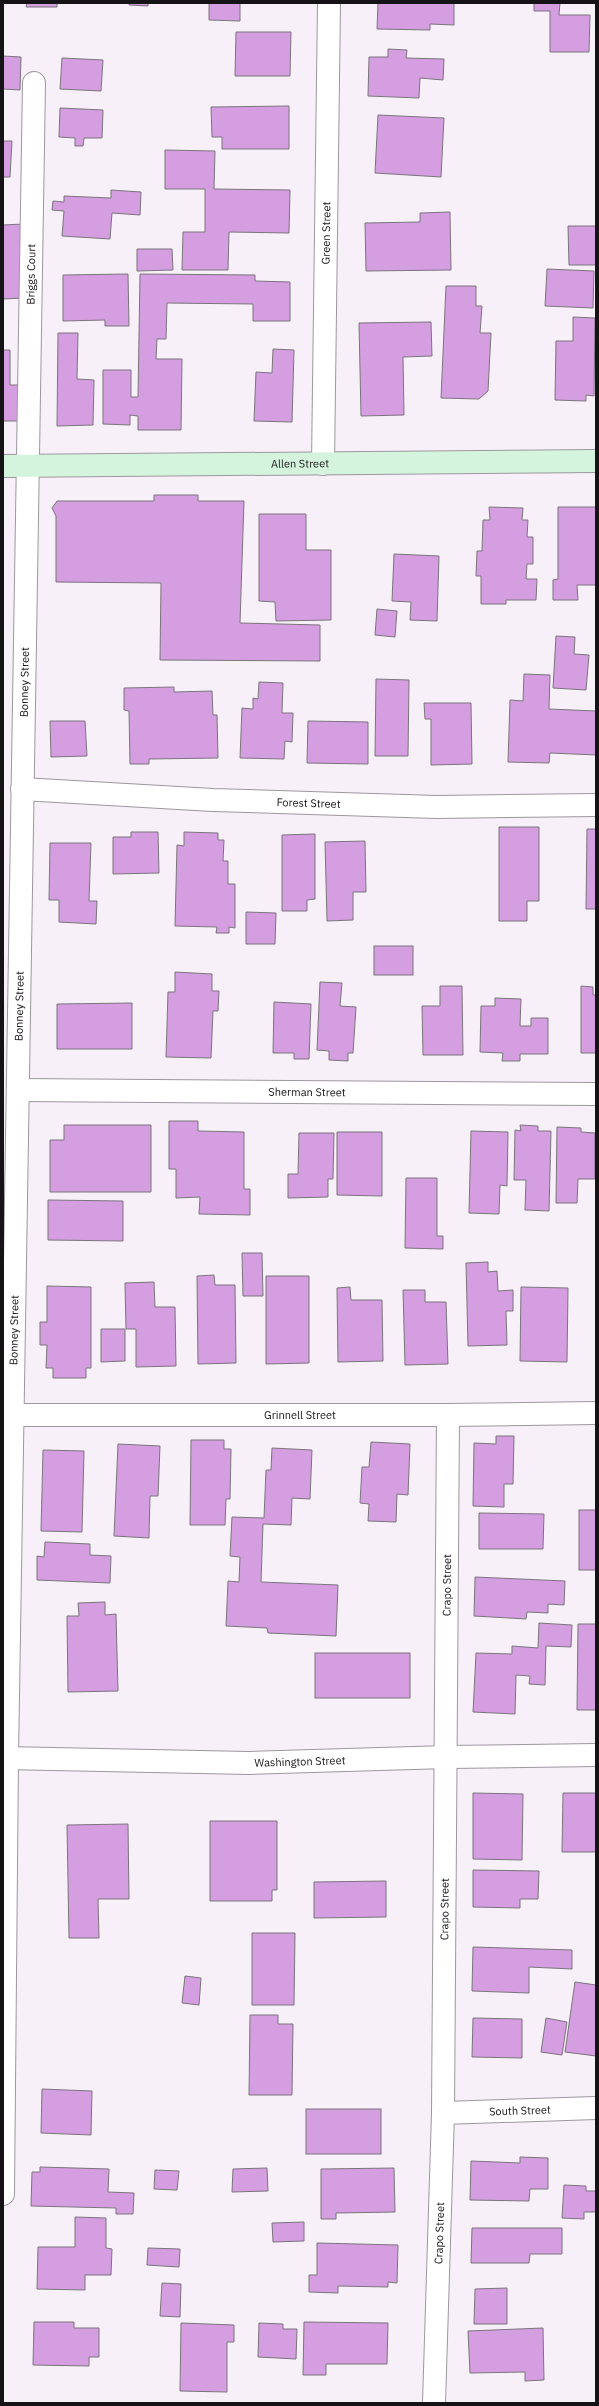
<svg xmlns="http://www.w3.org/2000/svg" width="599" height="2406" font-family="'IBM Plex Sans',sans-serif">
<rect width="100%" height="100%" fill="#f7f0f8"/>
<g fill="#d59ee0" stroke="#7a757c">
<path d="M27,3H57V7H26Z"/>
<path d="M129,3H148V6L129,5Z"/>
<path d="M209,3H240V21L209,20Z"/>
<path d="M378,3H454V25L430,24V30L377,29Z"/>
<path d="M534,3H560L559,15H590L589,52H550V11H534Z"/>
<path d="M236,32H291L290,76H235Z"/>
<path d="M388,49L407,50L406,58L444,59L443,80L420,78L419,98L368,96L369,57H388Z"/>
<path d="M3,56L21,57L20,90L3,89Z"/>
<path d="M62,58L103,60L101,91L60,89Z"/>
<path d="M289,106V149H222V137H212L211,107Z"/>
<path d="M60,108L103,110L102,138H84L83,146H75V138L59,137Z"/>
<path d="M378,115L444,118L441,177L375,173Z"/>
<path d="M3,141H12L10,177H3Z"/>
<path d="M165,150L215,151L214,189L290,190L289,233L229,232L228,270H182L183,232H205V189H165Z"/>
<path d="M111,190L141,192L140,215L112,213L110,239L62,236L64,211L52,210L53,201L64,202V196L111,198Z"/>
<path d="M450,212L451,270L366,271L365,223L420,222V213Z"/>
<path d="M23,224V298L3,299V225Z"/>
<path d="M568,226H596V265H569Z"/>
<path d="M137,249H172L173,270L137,271Z"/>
<path d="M547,269L594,271L593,308L545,306Z"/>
<path d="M128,274L129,326H105V320L63,321V275Z"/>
<path d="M140,274L255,275V281L290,282V321H253V304L167,303L166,339H157L156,359H182L181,430H138V416L130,415V425L103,424V370H131V397H138Z"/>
<path d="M446,286H476V306H482L480,333H491L488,391L479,399L441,398Z"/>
<path d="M573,317L595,318L594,396L586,395V401L555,400L556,341H573Z"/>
<path d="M431,322L432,356L403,357L404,415L361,416L359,323Z"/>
<path d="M58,333H78L77,379L94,380L93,425L57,426Z"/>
<path d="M273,349L294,350L292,422L254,421L256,372L272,373Z"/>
<path d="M3,350H10V385H20L19,421H3Z"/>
<path d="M154,495H198V501H244L240,623L320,625V661L160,660L161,583L56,582V516L52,508L57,501H154Z"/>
<path d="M489,507L523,508L522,520H528L527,537H533V564H527L526,579H537L536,600H506V604H481V576H476L477,551H482L483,520H490Z"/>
<path d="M558,507H596V585H577L578,600H553V580L558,579Z"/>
<path d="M259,514H306V550H331V620L276,621L275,602L259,601Z"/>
<path d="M394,554L439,556L437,621L410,620L411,602L392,601Z"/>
<path d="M377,609L397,611L395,637L375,635Z"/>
<path d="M556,636L575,637L574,654L589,655L586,690L553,688Z"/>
<path d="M524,674L550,675L549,709L596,711V755L550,753L549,763L508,762L510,700L523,701Z"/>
<path d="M376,679L409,680L408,756H375Z"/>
<path d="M259,682L283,683L282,713H293L292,742L285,741L284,759L240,758L242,708L253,709V698L258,699Z"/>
<path d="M174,687V692L212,691L213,715H217L218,758L149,759V764H130L129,711L124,710V688Z"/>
<path d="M424,703H471L472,764L431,765V719H425Z"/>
<path d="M50,721H85L87,756L51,757Z"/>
<path d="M308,721L368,722V764L307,763Z"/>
<path d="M499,827H539V901H527V921H499Z"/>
<path d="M587,829H596V909H586Z"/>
<path d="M131,832H158L159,873L113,874V837H131Z"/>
<path d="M184,832L218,833V840H224L223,861H228V884H235V928L229,927V933H216L217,927L175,926L177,845L184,846Z"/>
<path d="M315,834V899L307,900V911H282V835Z"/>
<path d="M365,841L366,892H353V920L327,921L325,842Z"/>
<path d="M50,843H91L89,901H97L96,924L59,922V900H49Z"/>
<path d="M246,912L276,913L275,944H246Z"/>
<rect x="374" y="946" width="39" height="29"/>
<path d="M175,972L212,974V991H219L218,1011H213L211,1058L166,1057L168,992H175Z"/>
<path d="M320,982L342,983L340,1006L356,1007L353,1053H348V1061L329,1060V1051L317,1050Z"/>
<path d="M440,986H462L463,1055H423L422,1006H440Z"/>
<path d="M581,986L593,987V995H596V1053H581Z"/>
<path d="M495,998L521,999L520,1026H531V1018H548V1054H520V1061H502L503,1053L480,1052L481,1006H495Z"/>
<path d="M274,1002L311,1004L309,1059H294V1053H273Z"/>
<path d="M132,1003V1049H57V1004Z"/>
<path d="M169,1121H198V1131L244,1132V1189H250V1215L199,1214L200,1197L176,1198V1169H169Z"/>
<path d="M64,1125H151V1192H50V1140H64Z"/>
<path d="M520,1125L538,1126V1131H551L549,1211L525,1210L526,1180H514L515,1130L521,1131Z"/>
<path d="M557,1127L581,1128V1132L595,1133V1179H578L577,1203H556Z"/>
<path d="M471,1131L508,1132L507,1186L500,1185L499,1214L469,1213Z"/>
<path d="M337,1132H382V1196L337,1195Z"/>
<path d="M299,1133H334L333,1179H328V1197L288,1198V1174H298Z"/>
<path d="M406,1178H437V1236H443V1249L405,1248Z"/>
<path d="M48,1200L123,1201V1241L48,1240Z"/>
<path d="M242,1253H262L263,1296H243Z"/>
<path d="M488,1262V1272L497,1271L498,1291L513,1290V1311H506L507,1345L468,1346L466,1263Z"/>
<path d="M214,1275L215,1285H235L236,1363L198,1364L197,1276Z"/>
<path d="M266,1276H309V1363L266,1364Z"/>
<path d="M154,1282L155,1307H175L176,1366L136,1367V1329H126L125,1283Z"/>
<path d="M47,1286L91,1287V1368H86V1378H53V1368H46L47,1345H40V1322H47Z"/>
<path d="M350,1287L351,1300H382L383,1361L338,1362L337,1288Z"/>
<path d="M521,1287L568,1288L567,1362L520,1361Z"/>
<path d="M403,1290H425V1302H446L448,1364L405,1365Z"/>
<path d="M101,1329H125V1361L101,1362Z"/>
<path d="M496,1436H514L513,1484H504V1507L473,1506L474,1443L496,1444Z"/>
<path d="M191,1440H224V1449H231L230,1499H226L225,1525H190Z"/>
<path d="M371,1442L410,1444L408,1495L397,1494L396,1522L368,1521L369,1504L360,1503L362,1467H369Z"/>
<path d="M118,1444L160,1446L158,1496H150L149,1538L114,1536Z"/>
<path d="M272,1448L312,1450L310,1499L292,1498L291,1525L263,1524L261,1582L338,1585L336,1636L268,1633L267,1628L226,1626L228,1581L239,1582L240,1557L230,1556L232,1517L264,1518L266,1470H271Z"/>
<path d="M43,1450L84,1451L82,1532L41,1531Z"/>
<rect x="579" y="1510" width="17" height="60"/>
<path d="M479,1513L544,1514L543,1549H479Z"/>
<path d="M45,1542L90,1544V1555L111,1556L110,1583L37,1580V1556L44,1557Z"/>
<path d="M475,1577L565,1581L564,1605L548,1604V1613L527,1612L526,1619L474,1616Z"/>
<path d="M105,1602V1615L116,1614L118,1691L68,1692L67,1616H79L78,1603Z"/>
<path d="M539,1623L572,1625L571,1647L546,1646L545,1685L529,1684L530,1676L516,1675L515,1714L473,1712L476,1653L512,1654V1646L538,1648Z"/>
<path d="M578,1624H596V1710H577Z"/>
<rect x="315" y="1653" width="95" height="45"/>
<path d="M473,1793L523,1794L522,1860L473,1859Z"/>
<path d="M563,1793H596V1852H562Z"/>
<path d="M210,1821H277V1890H272V1901H210Z"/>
<path d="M128,1824L129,1899H98L99,1938H69L67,1825Z"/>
<path d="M473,1870L539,1871L538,1899H520V1908L473,1907Z"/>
<path d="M386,1881V1917L314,1918V1882Z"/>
<path d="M252,1933H295L294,2005H252Z"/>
<path d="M473,1947L572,1950V1969L529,1967V1993L472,1991Z"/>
<path d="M185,1976L201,1978L199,2005L182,2003Z"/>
<path d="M575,1982L596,1985V2056L565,2052Z"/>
<path d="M250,2015H278V2024H293L292,2095H249Z"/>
<path d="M473,2018L522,2019V2058L472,2057Z"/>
<path d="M546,2018L567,2022L562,2055L541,2052Z"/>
<path d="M42,2089L92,2091L91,2135L41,2133Z"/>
<rect x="306" y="2109" width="75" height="45"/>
<path d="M520,2157L548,2158V2189H530L529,2201L470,2200L471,2161L520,2163Z"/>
<path d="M40,2167L109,2169L108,2192L134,2193L133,2214H116V2208L31,2206L32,2172H40Z"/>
<path d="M267,2168L268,2191L232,2192L233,2169Z"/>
<path d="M394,2168L395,2212L336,2213V2219H321V2169Z"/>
<path d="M155,2170L179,2171L177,2190L154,2189Z"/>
<path d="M564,2185L586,2186V2191H596V2212H584V2219L562,2218Z"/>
<path d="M75,2217L106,2218V2248L112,2249L111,2275H85V2290L37,2289L38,2247H75Z"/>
<path d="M304,2222V2241L273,2242L272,2223Z"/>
<path d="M472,2228H562V2254H530L529,2263H471Z"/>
<path d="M317,2243L398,2245L397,2283L388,2282V2287L338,2286V2293L309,2292V2275H317Z"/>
<path d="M148,2248L180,2249L179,2267L147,2265Z"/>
<path d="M162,2283L181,2284L180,2317L160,2316Z"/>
<path d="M507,2288V2324H474L475,2289Z"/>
<path d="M34,2322H74V2328H99V2357H89V2366L33,2365Z"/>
<path d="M304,2322L388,2323L387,2364H326V2375H303Z"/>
<path d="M181,2323L234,2325V2342H227V2392L180,2391Z"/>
<path d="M259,2323L283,2324V2329H297L296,2359L258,2357Z"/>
<path d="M543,2328L544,2380L525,2381V2372L470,2373L468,2331Z"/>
</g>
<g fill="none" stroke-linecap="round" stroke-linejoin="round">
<defs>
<g id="street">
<path id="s1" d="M323,464L329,3"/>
<path id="s2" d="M22,789L213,800L437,807L596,805"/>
<path id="s3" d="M18,1090L596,1094"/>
<path id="s4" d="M3,1415H448L596,1413"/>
<path id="s5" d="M3,1758L249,1763L447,1757L596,1755"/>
<path id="s6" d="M443,2113L596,2108"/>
<path id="s7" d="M3,2194L7,1758L34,83"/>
<path id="s8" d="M434,2403L443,2113L448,1415"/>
</g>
<g id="secondary">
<path id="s9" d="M3,466L596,461"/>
</g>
</defs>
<use href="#street" stroke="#9d979e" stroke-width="24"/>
<use href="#secondary" stroke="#9d979e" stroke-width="24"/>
<use href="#street" stroke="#fff" stroke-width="22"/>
<use href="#secondary" stroke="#d4f4dd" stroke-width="22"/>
</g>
<g text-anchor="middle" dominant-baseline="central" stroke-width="4" stroke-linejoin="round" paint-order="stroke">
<g font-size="11" fill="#151315" stroke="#f7f0f8">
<text stroke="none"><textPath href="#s1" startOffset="231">Green Street</textPath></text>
<text stroke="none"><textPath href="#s7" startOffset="1920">Briggs Court</textPath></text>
<text stroke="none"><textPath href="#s9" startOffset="297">Allen Street</textPath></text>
<text stroke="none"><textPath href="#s7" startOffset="1512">Bonney Street</textPath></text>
<text stroke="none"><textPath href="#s2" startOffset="287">Forest Street</textPath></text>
<text stroke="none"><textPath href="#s7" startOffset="1188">Bonney Street</textPath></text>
<text stroke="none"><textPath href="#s3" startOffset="289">Sherman Street</textPath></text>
<text stroke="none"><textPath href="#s7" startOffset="864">Bonney Street</textPath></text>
<text stroke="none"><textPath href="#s4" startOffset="297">Grinnell Street</textPath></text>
<text stroke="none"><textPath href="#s8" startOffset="818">Crapo Street</textPath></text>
<text stroke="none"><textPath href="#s5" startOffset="297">Washington Street</textPath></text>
<text stroke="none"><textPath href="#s8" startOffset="494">Crapo Street</textPath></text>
<text stroke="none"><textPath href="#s6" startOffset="77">South Street</textPath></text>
<text stroke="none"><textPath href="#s8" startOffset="170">Crapo Street</textPath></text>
</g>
</g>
<rect width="599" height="2406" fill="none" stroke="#151315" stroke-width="8"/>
</svg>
